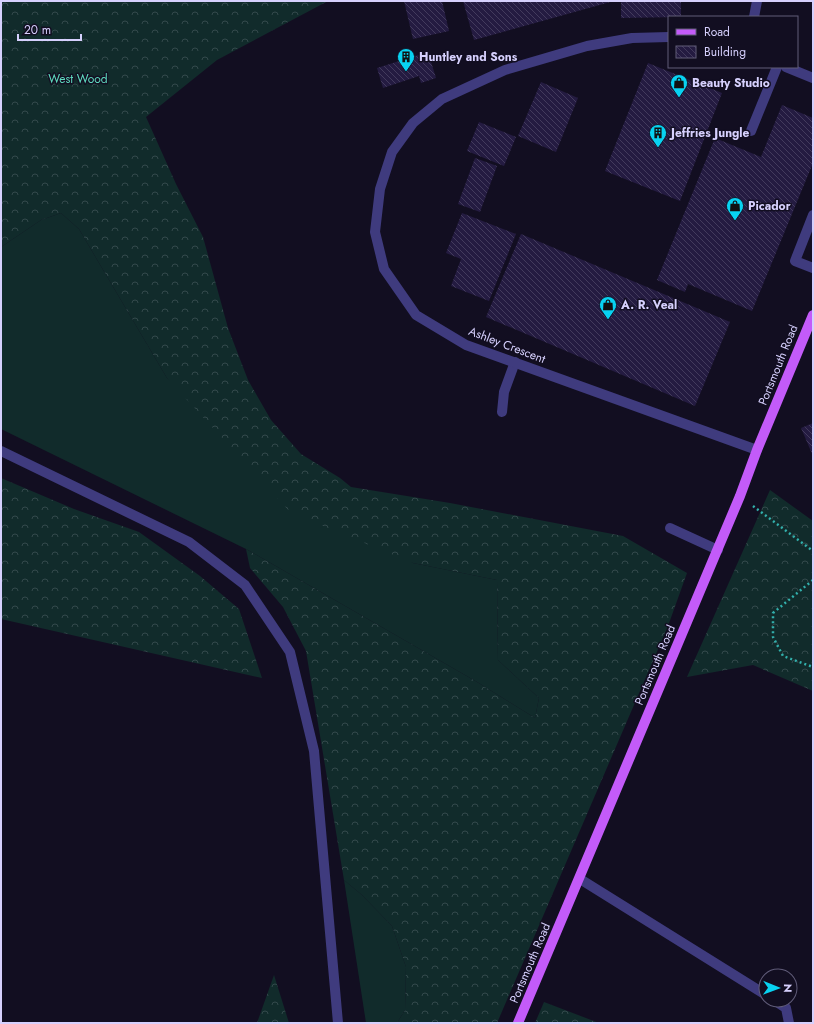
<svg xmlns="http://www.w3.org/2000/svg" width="814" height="1024" font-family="Jost,sans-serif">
<defs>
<pattern id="forest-crowns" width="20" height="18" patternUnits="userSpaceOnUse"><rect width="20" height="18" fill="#112b2b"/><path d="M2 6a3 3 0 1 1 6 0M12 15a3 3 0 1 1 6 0" fill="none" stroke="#33494b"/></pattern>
<pattern id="building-back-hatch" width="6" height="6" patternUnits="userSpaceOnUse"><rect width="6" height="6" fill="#241b41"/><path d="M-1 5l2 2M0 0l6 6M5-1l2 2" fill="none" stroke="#433b5d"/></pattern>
</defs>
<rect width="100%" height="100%" fill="#120e21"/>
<g fill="#112b2b">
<path d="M61,213L79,229L167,378L413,563L497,580L498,660L539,698L535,718L477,682L246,549L1,429V247L41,220Z"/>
<path d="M344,880L362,895L392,926L406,967L405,1010L397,1023H366Z"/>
</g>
<g fill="url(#forest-crowns)">
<path d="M1,1H328L217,60L146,117L176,184L203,237L228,328L248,380L271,420L301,454L340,478L351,487L450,503L623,536L687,573L668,626L497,1023H397L405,1010L406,967L392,926L362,895L344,880L306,651L283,607L250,568L246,549L477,682L535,718L539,698L498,660L497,580L413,563L291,513L167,378L79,229L61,213L41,220L1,247Z"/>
<path d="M1,478L74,509L139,532L200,576L239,609L262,678L1,619Z"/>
<path d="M770,490L813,521V691L753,665L687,677Z"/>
<path d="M274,975L289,1023H257Z"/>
<path d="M544,1002L599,1023H535Z"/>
</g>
<g fill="url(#building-back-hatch)">
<path d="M404,1H442L449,31L413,39Z"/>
<path d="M463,1H614L474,40Z"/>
<path d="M621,1H681V17L621,18Z"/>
<path d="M428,52L436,78L421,83L419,76L383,88L377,68Z"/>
<path d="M648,63L722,93L680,201L605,171Z"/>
<path d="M541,82L578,98L556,152L518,136Z"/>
<path d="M782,105L813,118V163L752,311L688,284L685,292L657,280L715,138L761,157Z"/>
<path d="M479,122L516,137L504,166L467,151Z"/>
<path d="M475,158L497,166L480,212L458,204Z"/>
<path d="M462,213L516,234L489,301L451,286L461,259L446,253Z"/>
<path d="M521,234L730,322L695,406L486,317Z"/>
<path d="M813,423V456L801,428Z"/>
</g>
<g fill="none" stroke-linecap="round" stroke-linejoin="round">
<g stroke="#32afab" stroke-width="2.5" stroke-dasharray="2 3" stroke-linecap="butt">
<path d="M753,506L813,551"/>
<path d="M813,580L773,613V637L783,656L813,667"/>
</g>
<g stroke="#3f3b7e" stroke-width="10">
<path d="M751,131L777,67"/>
<path d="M813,215L795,261L813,268"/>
<path d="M502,412L504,392L515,362"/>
<path d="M1,451L189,542L245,585L290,652L314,751L338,1023"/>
<path d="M670,528L718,550"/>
<path d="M580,879L766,995"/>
<path d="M774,1000L786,1008L789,1023"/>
</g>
<g stroke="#3f3b7e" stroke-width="10">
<path d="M754,17L757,1"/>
<path d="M669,37L632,38L587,46L505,70L442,99L413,123L392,152L380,189L375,232L384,269L416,315L466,345L757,450"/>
<path d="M786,67L813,78"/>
</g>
<path stroke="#c35bf9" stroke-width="10" d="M518,1023L740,496L757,450L813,315"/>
</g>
<defs>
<symbol id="building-pin" viewBox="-11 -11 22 30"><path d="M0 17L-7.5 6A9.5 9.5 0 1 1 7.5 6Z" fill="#08d2f1" stroke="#120e21"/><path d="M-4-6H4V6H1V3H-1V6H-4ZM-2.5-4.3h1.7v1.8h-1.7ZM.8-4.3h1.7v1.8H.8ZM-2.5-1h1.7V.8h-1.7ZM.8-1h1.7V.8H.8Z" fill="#111"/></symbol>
<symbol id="shop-pin" viewBox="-11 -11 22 30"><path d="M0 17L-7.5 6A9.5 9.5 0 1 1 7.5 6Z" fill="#08d2f1" stroke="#120e21"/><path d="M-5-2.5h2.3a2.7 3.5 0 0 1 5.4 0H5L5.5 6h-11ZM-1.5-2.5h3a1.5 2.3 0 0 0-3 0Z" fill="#111"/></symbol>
</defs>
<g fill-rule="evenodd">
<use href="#building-pin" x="396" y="47" width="20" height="27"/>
<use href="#shop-pin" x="669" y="73" width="20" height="27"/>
<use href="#building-pin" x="648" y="123" width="20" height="27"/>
<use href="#shop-pin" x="725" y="196" width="20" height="27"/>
<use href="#shop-pin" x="598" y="295" width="20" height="27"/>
</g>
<g text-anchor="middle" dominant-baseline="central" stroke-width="3" stroke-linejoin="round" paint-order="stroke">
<g font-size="12" font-weight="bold" fill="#d6d0fd" stroke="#120e21" text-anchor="start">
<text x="419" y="57">Huntley and Sons</text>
<text x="692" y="83">Beauty Studio</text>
<text x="671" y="133">Jeffries Jungle</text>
<text x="748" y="206">Picador</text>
<text x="621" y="305">A. R. Veal</text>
</g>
<g font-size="12" fill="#5edbbf" stroke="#120e21">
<text x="78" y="79">West Wood</text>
</g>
<g font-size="12" fill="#d6d0fd" stroke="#120e21">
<text transform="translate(507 345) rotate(21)">Ashley Crescent</text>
<text transform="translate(778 365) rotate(-68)">Portsmouth Road</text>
<text transform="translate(655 665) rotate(-67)">Portsmouth Road</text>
<text transform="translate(530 963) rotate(-67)">Portsmouth Road</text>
</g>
</g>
<rect width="814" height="1024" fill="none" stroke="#d6d0fd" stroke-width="4"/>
<rect x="668" y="16" width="130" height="52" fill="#120e21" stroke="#605c79"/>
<rect x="676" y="29" width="20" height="6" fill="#c35bf9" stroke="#605c79"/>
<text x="704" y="36" font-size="12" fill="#d6d0fd">Road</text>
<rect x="676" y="46" width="20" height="12" fill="url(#building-back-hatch)" stroke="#605c79"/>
<text x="704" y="56" font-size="12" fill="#d6d0fd">Building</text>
<g transform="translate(778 988) rotate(91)"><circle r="19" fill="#120e21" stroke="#605c79"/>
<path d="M0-3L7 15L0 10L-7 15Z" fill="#08d2f1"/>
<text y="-6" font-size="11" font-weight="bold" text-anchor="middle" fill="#d6d0fd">N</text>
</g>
<path d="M18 34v6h63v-6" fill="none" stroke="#d6d0fd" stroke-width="2"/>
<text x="24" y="34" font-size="12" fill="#d6d0fd" stroke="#120e21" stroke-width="3" paint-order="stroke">20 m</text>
</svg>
